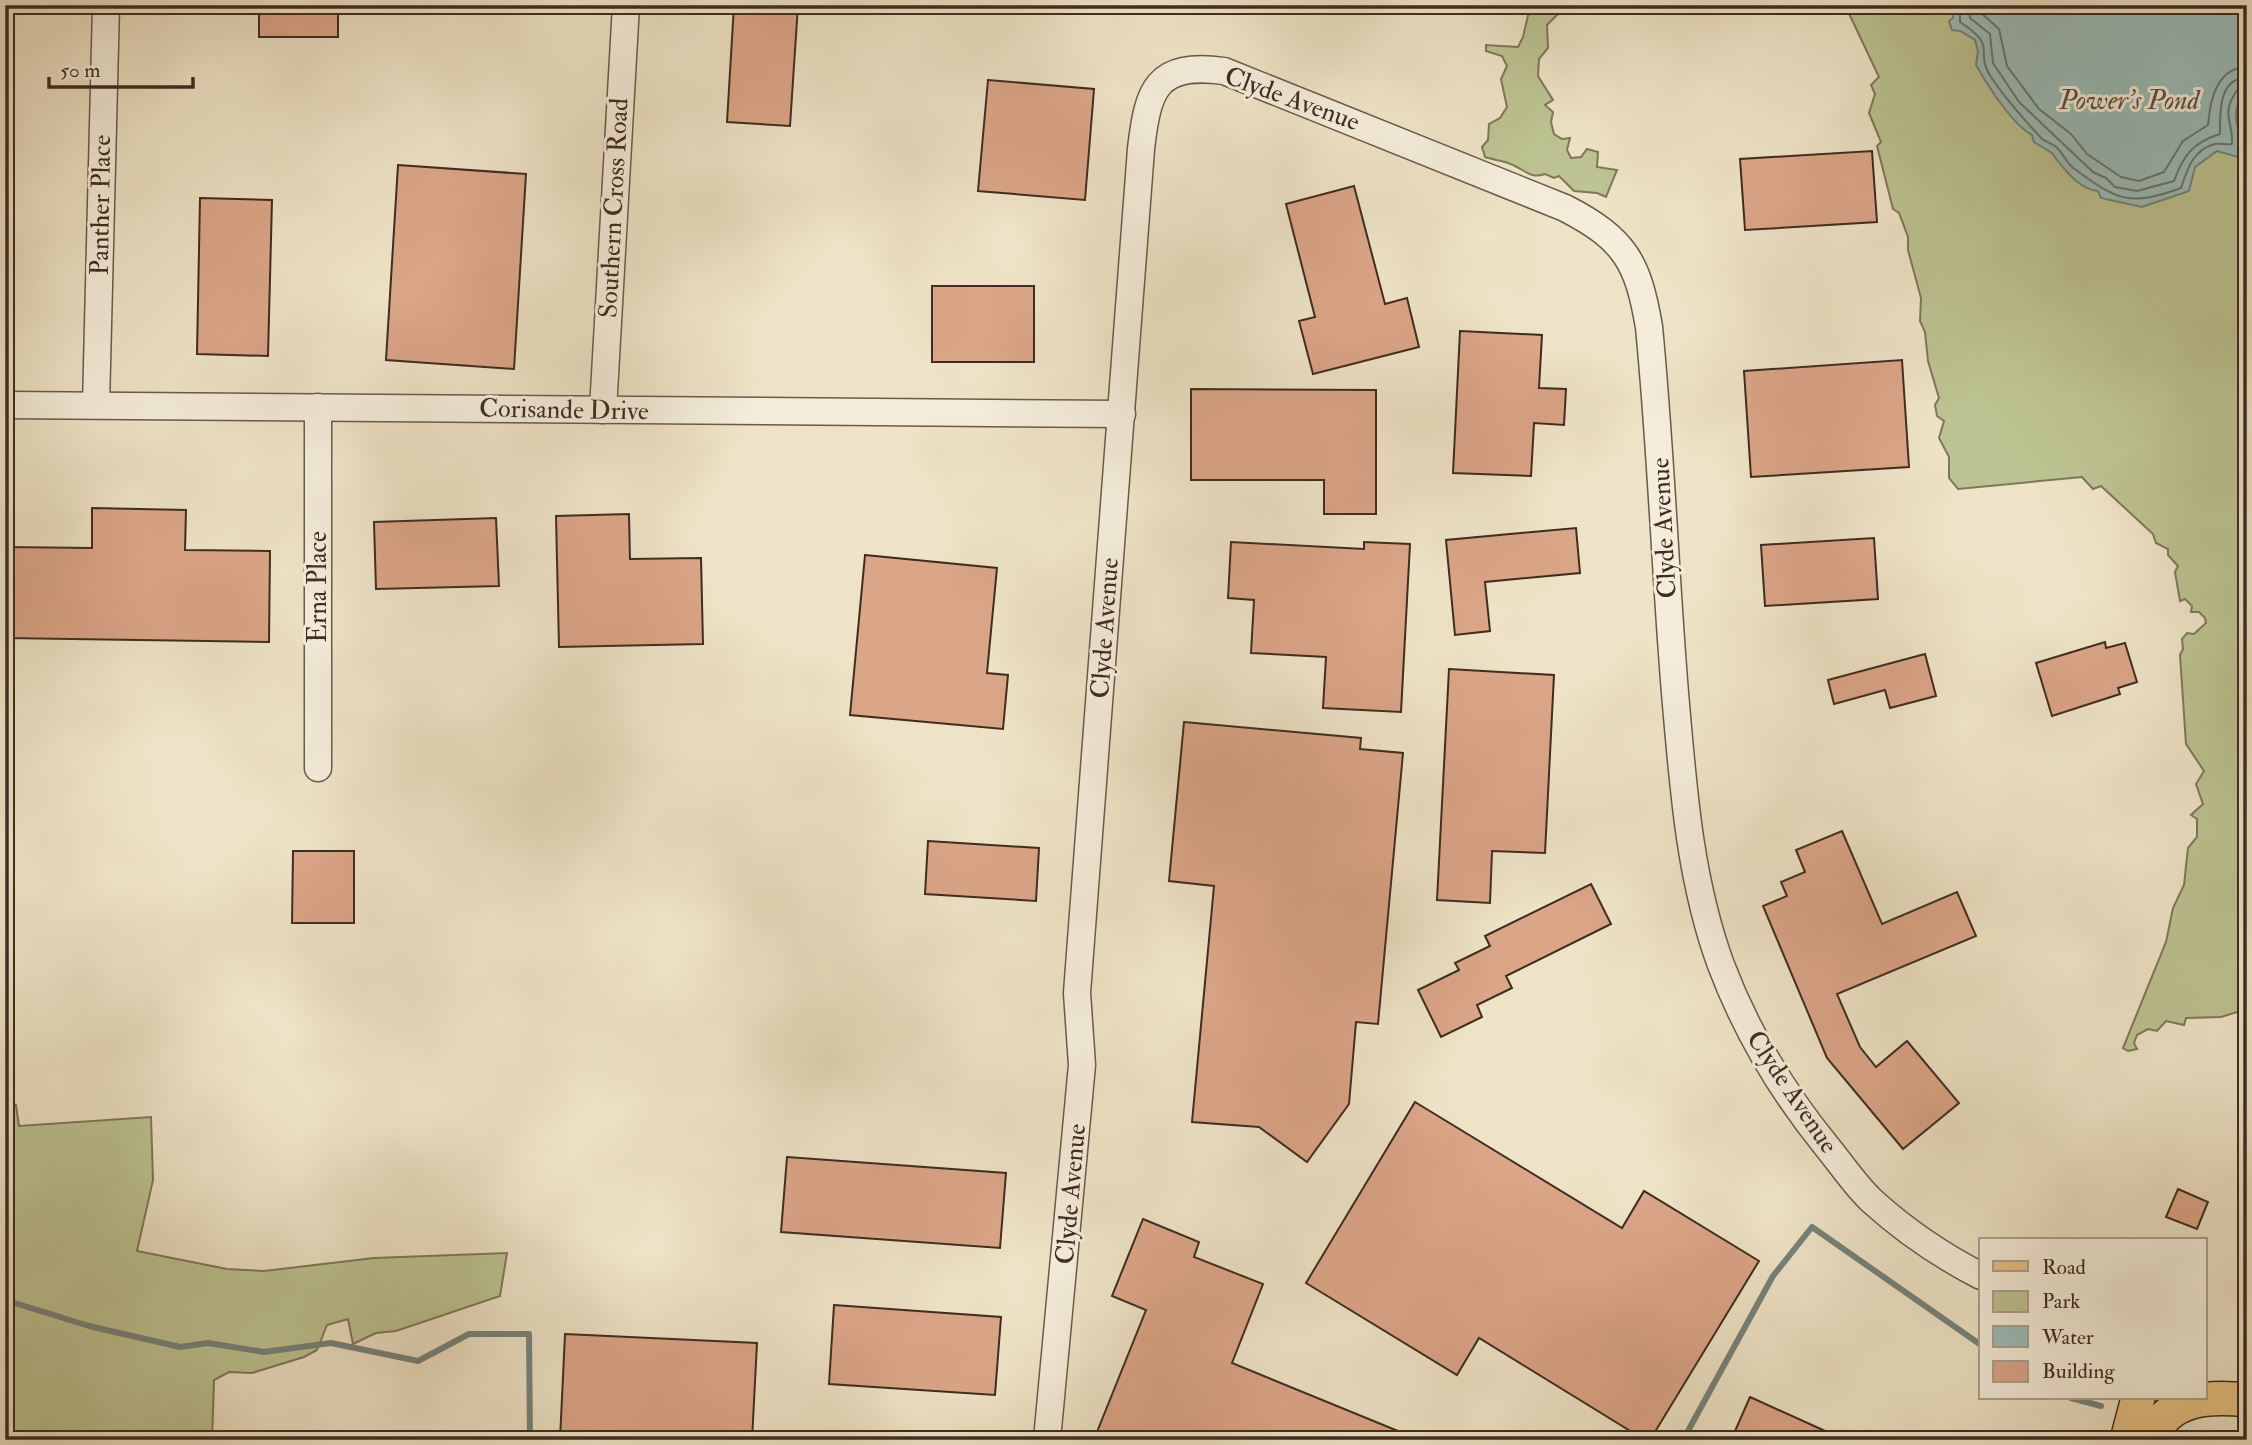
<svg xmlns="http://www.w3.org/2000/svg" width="2252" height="1445" font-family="'IM FELL Double Pica',serif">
<rect width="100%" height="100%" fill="#eee3c6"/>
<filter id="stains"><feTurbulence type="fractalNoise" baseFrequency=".00286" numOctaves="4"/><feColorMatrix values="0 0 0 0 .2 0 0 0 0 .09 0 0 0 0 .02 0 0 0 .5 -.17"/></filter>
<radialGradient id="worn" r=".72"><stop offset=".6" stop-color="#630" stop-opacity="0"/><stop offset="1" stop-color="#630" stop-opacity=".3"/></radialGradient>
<g fill="#bdc392" stroke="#7e785a" stroke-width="2">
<path d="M1567,5L1547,25L1548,48L1539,59L1538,76L1553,100L1545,105L1553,112L1551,122L1554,134L1562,139L1570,138L1567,150L1571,158L1581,157L1587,149L1598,152L1597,167L1617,170L1606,197L1597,193L1574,191L1559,176L1554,178L1545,174C1531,179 1526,171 1513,165C1505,161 1494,160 1485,157L1482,147L1488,140L1489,124L1500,118L1507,107L1501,79L1507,66L1502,56L1486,51V45L1518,47L1523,37L1530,7Z"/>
<path d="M1845,5H2247V1015L2237,1012L2221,1017L2186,1018L2184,1025L2166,1021L2157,1031L2148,1029L2137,1035L2134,1043L2137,1049L2128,1051L2123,1048L2166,942L2173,908L2184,885L2188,848L2197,837V819L2191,815L2203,804L2196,784L2204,771L2186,744L2180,655L2183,649L2182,639L2187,633L2194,634L2206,623L2205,618L2199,612H2191L2192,606L2185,599L2180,601L2175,572L2178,566L2168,555V549L2156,543L2153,534L2101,486L2093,489L2082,477L1958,489L1949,478V457L1939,438L1944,421L1937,416L1935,405L1939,398L1928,361L1925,332L1920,321L1921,298L1908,250V237L1899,213L1893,209L1877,146L1881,142L1869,113L1875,94L1871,85L1879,77Z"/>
<path d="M5,1098L16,1105L19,1126L151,1117L153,1180L137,1251L227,1269L264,1271L374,1258L507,1253L500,1296L396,1331L376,1333L353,1344L348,1319L327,1325L317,1350L304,1357L252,1373L229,1372L214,1380L212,1440H5Z"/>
</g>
<path fill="#9abdb9" stroke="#76837c" stroke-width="2" d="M1953,5H2247V91C2222,114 2247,139 2247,165L2242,158L2217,151L2195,167L2189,191L2142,207L2101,198L2098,191C2079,190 2061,166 2052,153L2034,142L2032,135C2012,124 1988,86 1976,65L1978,51L1975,40L1960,31L1952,30L1949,21L1953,18Z"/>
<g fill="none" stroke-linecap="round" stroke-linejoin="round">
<g stroke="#6c746d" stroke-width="2">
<path d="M1960,5V22C2000,48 1973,49 1991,77C2006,100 2024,119 2041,138C2045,142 2051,143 2055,146C2064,153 2066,164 2076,170C2117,200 2129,207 2181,188C2187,170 2193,149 2215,144C2221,143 2227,145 2232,144C2234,122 2219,115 2238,89L2247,86"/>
<path d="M1969,5L1970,18L1990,34L1993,63L2019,102L2093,172L2106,178L2115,187L2137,191L2174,181C2183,156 2193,142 2220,134C2220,113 2218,79 2247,77"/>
<path d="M1979,5L1980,12L1999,29L2007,66L2039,109L2071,134L2087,154L2121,177L2139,181L2164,172L2183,141L2208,125C2210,101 2216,68 2247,67"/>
</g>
<g stroke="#76837c" stroke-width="6">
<path d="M5,1300L89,1326L180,1347L208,1343L264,1352L331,1343L418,1361L469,1334H529L530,1440"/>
<path d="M2071,1398L2101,1406"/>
<path d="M1683,1440L1773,1276L1812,1227L1981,1345"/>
</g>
</g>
<g fill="#dba588" stroke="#3f2c21" stroke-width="2">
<rect x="259" y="5" width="79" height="32"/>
<path d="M734,5H798L790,126L727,122Z"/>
<path d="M988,80L1094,89L1085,200L978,191Z"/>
<path d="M1872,151L1877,222L1745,230L1740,159Z"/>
<path d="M398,165L526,174L514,369L386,360Z"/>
<path d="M1354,186L1385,304L1407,298L1419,347L1313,374L1299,321L1315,317L1286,204Z"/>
<path d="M200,198L272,200L268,356L197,354Z"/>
<rect x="932" y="286" width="102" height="76"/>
<path d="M1460,331L1542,335L1539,388L1566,389L1564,425L1534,423L1531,476L1453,473Z"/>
<path d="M1902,360L1909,467L1751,477L1744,371Z"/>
<path d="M1191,389L1376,390V514H1324V480H1191Z"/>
<path d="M92,508L186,510L185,550L270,551L269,642L5,638V547L92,548Z"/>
<path d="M629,514L630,559L701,558L703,644L559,647L556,516Z"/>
<path d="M496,518L499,586L376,589L374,522Z"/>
<path d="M1576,528L1580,573L1485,582L1490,631L1455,635L1446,540Z"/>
<path d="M1874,538L1878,599L1765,606L1761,545Z"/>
<path d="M1231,542L1364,549V542L1410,544L1401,712L1323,708L1326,657L1251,653L1254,600L1228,598Z"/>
<path d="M865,555L997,568L987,673L1008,675L1003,729L850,715Z"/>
<path d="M2105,642L2106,648L2125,643L2137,682L2118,688L2120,694L2052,716L2036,663Z"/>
<path d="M1925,654L1936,696L1890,708L1885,690L1834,704L1828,680Z"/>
<path d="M1449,669L1554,675L1545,853L1492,851L1490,903L1437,900Z"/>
<path d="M1184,722L1361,738L1360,749L1403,753L1378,1024L1356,1022L1349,1104L1307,1162L1259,1127L1192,1122L1214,886L1169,881Z"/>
<path d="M1842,831L1882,924L1957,892L1976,936L1837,994L1860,1047L1876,1067L1907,1041L1959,1103L1903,1149L1827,1058L1763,906L1787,896L1781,882L1805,872L1796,850Z"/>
<path d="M928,841L1039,848L1036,901L925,894Z"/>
<path d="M293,851H354V923H292Z"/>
<path d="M1591,884L1611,924L1506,976L1512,988L1477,1005L1482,1017L1441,1037L1418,990L1459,970L1455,963L1490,946L1485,936Z"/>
<path d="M1415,1102L1622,1228L1644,1191L1759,1261L1650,1440H1645L1479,1338L1457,1375L1306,1283Z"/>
<path d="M787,1157L1006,1173L1000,1248L781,1232Z"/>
<path d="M2178,1189L2208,1202L2197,1229L2166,1217Z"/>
<path d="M1143,1219L1199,1242L1194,1257L1263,1284L1232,1363L1420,1440H1115L1097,1432L1146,1310L1112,1296Z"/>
<path d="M834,1305L1001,1317L995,1395L829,1384Z"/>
<path d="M565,1334L757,1343L752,1440H560Z"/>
<path d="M1750,1397L1845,1440H1731Z"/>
</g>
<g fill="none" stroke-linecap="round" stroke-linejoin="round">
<defs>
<g id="minor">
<path d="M5,405L1122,414"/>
<path d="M96,405L106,5"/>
<path d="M318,407V768"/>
<path d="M603,410L626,5"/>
<path d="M1047,1440L1082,1065L1077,993L1141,149C1148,89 1156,62 1224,71L1565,208C1625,239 1638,262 1649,327C1661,449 1665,571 1675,693C1683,784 1689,878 1721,965C1746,1031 1783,1093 1828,1148C1842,1165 1855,1185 1872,1201C1904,1230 1942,1256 1981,1276"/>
</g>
<g id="major">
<path d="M2127,1440L2138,1398"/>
<path d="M2151,1440C2166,1397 2209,1396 2247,1400"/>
</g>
</defs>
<use href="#minor" stroke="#6b5a4a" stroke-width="29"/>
<use href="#major" stroke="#3f2c21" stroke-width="36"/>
<use href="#minor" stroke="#f4edda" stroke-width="26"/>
<use href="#major" stroke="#e7c283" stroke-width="33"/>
</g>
<g text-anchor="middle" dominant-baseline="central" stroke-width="6" stroke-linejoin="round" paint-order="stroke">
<g font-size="26" fill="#3f2c21" stroke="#f4edda">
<text transform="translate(1292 99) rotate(20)">Clyde Avenue</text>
<text transform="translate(101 205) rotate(-89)">Panther Place</text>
<text transform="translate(614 208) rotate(-87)">Southern Cross Road</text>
<text transform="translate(564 410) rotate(1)">Corisande Drive</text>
<text transform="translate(1664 528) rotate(-93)">Clyde Avenue</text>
<text transform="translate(318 587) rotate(-90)">Erna Place</text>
<text transform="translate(1105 628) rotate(-86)">Clyde Avenue</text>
<text transform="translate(1792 1092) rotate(56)">Clyde Avenue</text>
<text transform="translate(1071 1194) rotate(-85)">Clyde Avenue</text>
</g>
<g font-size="28" font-style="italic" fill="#565047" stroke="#f4edda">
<text x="2129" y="100">Power's Pond</text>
</g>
</g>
<rect width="2252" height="1445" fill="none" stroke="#eee3c6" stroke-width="28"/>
<rect x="7" y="7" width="2238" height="1431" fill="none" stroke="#3f2c21" stroke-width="3.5"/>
<rect x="14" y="14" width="2224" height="1417" fill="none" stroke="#3f2c21" stroke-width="2"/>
<rect x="1979" y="1238" width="228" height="161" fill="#f4edda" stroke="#aca090" stroke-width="2"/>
<rect x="1993" y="1261" width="35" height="10" fill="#e7c283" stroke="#aca090" stroke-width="2"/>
<text x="2042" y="1274" font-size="21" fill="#3f2c21">Road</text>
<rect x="1993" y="1291" width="35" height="21" fill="#bdc392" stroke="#aca090" stroke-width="2"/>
<text x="2042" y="1308" font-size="21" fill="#3f2c21">Park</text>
<rect x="1993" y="1326" width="35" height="21" fill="#9abdb9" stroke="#aca090" stroke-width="2"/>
<text x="2042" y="1344" font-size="21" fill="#3f2c21">Water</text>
<rect x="1993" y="1361" width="35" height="21" fill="#dba588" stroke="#aca090" stroke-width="2"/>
<text x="2042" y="1378" font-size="21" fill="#3f2c21">Building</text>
<path d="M49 77v10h144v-10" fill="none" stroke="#3f2c21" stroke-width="3.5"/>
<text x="60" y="77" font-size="21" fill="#3f2c21" stroke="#f4edda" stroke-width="5" paint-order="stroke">50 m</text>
<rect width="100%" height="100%" filter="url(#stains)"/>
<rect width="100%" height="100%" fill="url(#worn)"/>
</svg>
